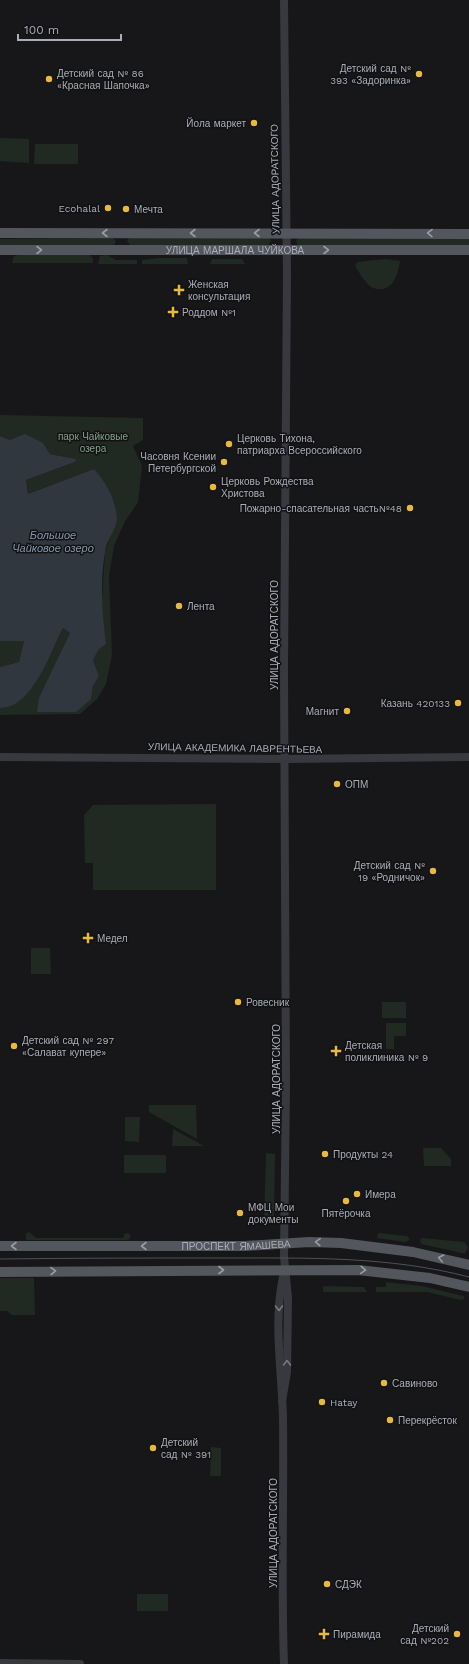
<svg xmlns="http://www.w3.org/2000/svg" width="469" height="1664" font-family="'Work Sans',sans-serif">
<rect width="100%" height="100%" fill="#171719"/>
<g fill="#212923">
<path d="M0,138L29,139V163L0,161Z"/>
<path d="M35,144H78V164H34Z"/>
<path d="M113,238L116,242L114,245H0V239Z"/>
<path d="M129,238H270L271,241L268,245H130L127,241Z"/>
<path d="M298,238H469V245H298L296,241Z"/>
<path d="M18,255H90L93,259V263H12L14,256Z"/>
<path d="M107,255L116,260H137V264H98L100,256Z"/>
<path d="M158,258H187L188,264H142V260Z"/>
<path d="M212,259H242L245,264H210Z"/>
<path d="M385,259L400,261C398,272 395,288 381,289C376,289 373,289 370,286C364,281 359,272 355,266L357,262Z"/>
<path d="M0,415L143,418V440L133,446L142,466L138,502L124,523L114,546L109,576L112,655L106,684L97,699L80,714L0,715V708H3L50,656L63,628L70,633L55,666L91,699L93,686L99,676L93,660L99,649L105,551L117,520L94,469L28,494L26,480L75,462V459L50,454L43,443L10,440L0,436Z"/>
<path d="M0,641H24L19,662L0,667Z"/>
<path d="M216,804V890H93V863H85L84,815L93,805Z"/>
<path d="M31,948H50L51,974H31Z"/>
<rect x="382" y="1002" width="24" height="16"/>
<path d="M386,1023H406V1036H394V1049H386Z"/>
<path d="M149,1105H196L197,1139L149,1112Z"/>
<path d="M125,1117H140L139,1142L125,1141Z"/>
<path d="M173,1129L204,1146H172Z"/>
<path d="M423,1148H441L451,1159V1166H424Z"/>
<path d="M266,1153L275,1154L274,1221H264Z"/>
<rect x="124" y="1155" width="42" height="18"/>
<path d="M29,1232L36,1238H123L125,1233L130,1234V1239L127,1240H26V1234Z"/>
<path d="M378,1233L407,1236L410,1240L405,1242L377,1238Z"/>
<path d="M422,1238L464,1242L468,1247L465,1253H462L421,1244L420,1240Z"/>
<path d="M0,1278H34L35,1315H12L7,1311H0Z"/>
<path d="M386,1282L422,1286L459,1295L464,1296V1299L461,1300L427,1292H376V1287H386Z"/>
<path d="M325,1286L364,1287L367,1292H323V1287Z"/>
<path d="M211,1447L221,1448V1476H210Z"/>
<rect x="137" y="1594" width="31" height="17"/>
</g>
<path fill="#30373e" d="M25,434L43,443L50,454L76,459L75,462L26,480L28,494L94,469C107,484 115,498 117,518C117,529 106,541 105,552C100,583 102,614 106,644L99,649L93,660L99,676L93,686L91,699L76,712H37L39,698L70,633L63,628C51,651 32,709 0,708V667L19,662L24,641H0V436L10,440Z"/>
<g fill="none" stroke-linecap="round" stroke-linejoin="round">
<g stroke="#38393e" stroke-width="8">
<path d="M0,757L285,759L469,757"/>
<path d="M283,1277C273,1323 282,1371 283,1418C284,1500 281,1582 284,1664"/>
<path d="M282,1401L287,1372L288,1298L284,1257L286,1085L284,670L287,274L284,0"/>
<path d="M0,1663L80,1664"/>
</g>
<g stroke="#54565d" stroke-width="10">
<path d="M0,233L469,234"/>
<path id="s1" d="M0,250H469"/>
<path id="s2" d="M0,1246H245L309,1242L341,1243L413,1252L469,1265"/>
<path d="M0,1272L358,1270L430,1278L469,1287"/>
</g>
<path stroke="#4f5157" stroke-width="1" d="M0,1259C75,1258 150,1258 225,1258C307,1258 389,1256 469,1277"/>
</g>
<defs><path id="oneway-chevron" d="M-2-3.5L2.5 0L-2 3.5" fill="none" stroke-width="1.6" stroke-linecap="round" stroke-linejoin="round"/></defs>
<g stroke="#999ca6">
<use href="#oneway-chevron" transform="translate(105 233) rotate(-180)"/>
<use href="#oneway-chevron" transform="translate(193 233) rotate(180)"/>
<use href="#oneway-chevron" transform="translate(257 233) rotate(180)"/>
<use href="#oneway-chevron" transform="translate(430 233) rotate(-179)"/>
<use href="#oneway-chevron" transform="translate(39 250)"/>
<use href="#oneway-chevron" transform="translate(326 250)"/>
<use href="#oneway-chevron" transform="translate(318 1242) rotate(-178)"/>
<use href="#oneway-chevron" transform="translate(14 1246) rotate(180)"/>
<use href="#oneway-chevron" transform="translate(144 1246) rotate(-180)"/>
<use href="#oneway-chevron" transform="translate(441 1258) rotate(-168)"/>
<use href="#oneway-chevron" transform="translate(221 1270)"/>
<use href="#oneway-chevron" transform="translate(363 1270) rotate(4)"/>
<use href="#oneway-chevron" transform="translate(53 1271) rotate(-1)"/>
</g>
<g stroke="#777981">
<use href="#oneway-chevron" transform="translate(279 1308) rotate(90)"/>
<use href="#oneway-chevron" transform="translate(287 1363) rotate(-89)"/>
</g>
<g fill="#e7b941" stroke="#121214" stroke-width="1.5">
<circle cx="419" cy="74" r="4"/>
<circle cx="49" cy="79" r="4"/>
<circle cx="254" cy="123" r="4"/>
<circle cx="108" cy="208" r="4"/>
<circle cx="126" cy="209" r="4"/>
<path d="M177 284h4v4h4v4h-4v4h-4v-4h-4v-4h4z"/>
<path d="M171 306h4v4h4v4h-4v4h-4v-4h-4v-4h4z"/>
<circle cx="229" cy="444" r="4"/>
<circle cx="224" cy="462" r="4"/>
<circle cx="213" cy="487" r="4"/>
<circle cx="410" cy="508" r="4"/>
<circle cx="179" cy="606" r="4"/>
<circle cx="458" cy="703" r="4"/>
<circle cx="347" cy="711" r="4"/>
<circle cx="337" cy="784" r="4"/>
<circle cx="433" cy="871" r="4"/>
<path d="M86 932h4v4h4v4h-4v4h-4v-4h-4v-4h4z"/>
<circle cx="238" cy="1002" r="4"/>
<circle cx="14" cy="1046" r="4"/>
<path d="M334 1045h4v4h4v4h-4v4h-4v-4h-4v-4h4z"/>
<circle cx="325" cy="1154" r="4"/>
<circle cx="357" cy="1194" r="4"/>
<circle cx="346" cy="1201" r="4"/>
<circle cx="240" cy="1213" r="4"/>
<circle cx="384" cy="1383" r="4"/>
<circle cx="322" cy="1402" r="4"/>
<circle cx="390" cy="1420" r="4"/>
<circle cx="153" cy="1448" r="4"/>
<circle cx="327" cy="1584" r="4"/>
<path d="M322 1628h4v4h4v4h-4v4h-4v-4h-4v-4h4z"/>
<circle cx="457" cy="1634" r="4"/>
</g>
<g text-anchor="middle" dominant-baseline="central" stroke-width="3" stroke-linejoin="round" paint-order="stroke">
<g font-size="10" fill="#aaadb8" stroke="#121214" text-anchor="start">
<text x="411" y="68" text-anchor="end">Детский сад №<tspan x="411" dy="12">393 «Задоринка»</tspan></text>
<text x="57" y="73">Детский сад № 86<tspan x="57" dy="12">«Красная Шапочка»</tspan></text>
<text x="246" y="123" text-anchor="end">Йола маркет</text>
<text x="100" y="208" text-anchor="end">Ecohalal</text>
<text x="134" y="209">Мечта</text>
<text x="188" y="284">Женская<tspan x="188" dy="12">консультация</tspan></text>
<text x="182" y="312">Роддом №1</text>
<text x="237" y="438">Церковь Тихона,<tspan x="237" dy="12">патриарха Всероссийского</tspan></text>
<text x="216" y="456" text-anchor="end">Часовня Ксении<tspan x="216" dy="12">Петербургской</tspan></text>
<text x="221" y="481">Церковь Рождества<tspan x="221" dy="12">Христова</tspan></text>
<text x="402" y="508" text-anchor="end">Пожарно-спасательная часть№48</text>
<text x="187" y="606">Лента</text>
<text x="450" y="703" text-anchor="end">Казань 420133</text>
<text x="339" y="711" text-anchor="end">Магнит</text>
<text x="345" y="784">ОПМ</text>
<text x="425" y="865" text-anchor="end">Детский сад №<tspan x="425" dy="12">19 «Родничок»</tspan></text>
<text x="97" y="938">Медел</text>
<text x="246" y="1002">Ровесник</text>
<text x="22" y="1040">Детский сад № 297<tspan x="22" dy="12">«Салават купере»</tspan></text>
<text x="345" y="1045">Детская<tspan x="345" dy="12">поликлиника № 9</tspan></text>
<text x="333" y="1154">Продукты 24</text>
<text x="365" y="1194">Имера</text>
<text x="248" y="1207">МФЦ Мои<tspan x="248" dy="12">документы</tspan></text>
<text x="346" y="1213" text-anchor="middle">Пятёрочка</text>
<text x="392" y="1383">Савиново</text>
<text x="330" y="1402">Hatay</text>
<text x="398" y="1420">Перекрёсток</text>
<text x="161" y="1442">Детский<tspan x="161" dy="12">сад № 391</tspan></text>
<text x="335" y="1584">СДЭК</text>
<text x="449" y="1628" text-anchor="end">Детский<tspan x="449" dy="12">сад №202</tspan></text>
<text x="333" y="1634">Пирамида</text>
</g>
<g font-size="10" fill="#aaadb8" stroke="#121214">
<text transform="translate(275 179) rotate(-91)">УЛИЦА АДОРАТСКОГО</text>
<text stroke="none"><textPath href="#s1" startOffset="235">УЛИЦА МАРШАЛА ЧУЙКОВА</textPath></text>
<text transform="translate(274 635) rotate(-90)">УЛИЦА АДОРАТСКОГО</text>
<text transform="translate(235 748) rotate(1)">УЛИЦА АКАДЕМИКА ЛАВРЕНТЬЕВА</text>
<text transform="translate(276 1079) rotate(-90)">УЛИЦА АДОРАТСКОГО</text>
<text stroke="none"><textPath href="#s2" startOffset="236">ПРОСПЕКТ ЯМАШЕВА</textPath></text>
<text transform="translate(273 1533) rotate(-90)">УЛИЦА АДОРАТСКОГО</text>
</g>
<g font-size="10" fill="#82a286" stroke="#121214">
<text x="93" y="436">парк Чайковые<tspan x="93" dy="12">озера</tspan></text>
</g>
<g font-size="11" font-style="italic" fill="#8399b1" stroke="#121214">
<text x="53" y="535">Большое<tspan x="53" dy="13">Чайковое озеро</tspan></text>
</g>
</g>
<path d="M18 34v6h103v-6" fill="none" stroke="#aaadb8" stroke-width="2"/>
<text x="24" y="34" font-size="12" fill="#aaadb8" stroke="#121214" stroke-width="3" paint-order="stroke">100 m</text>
</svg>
